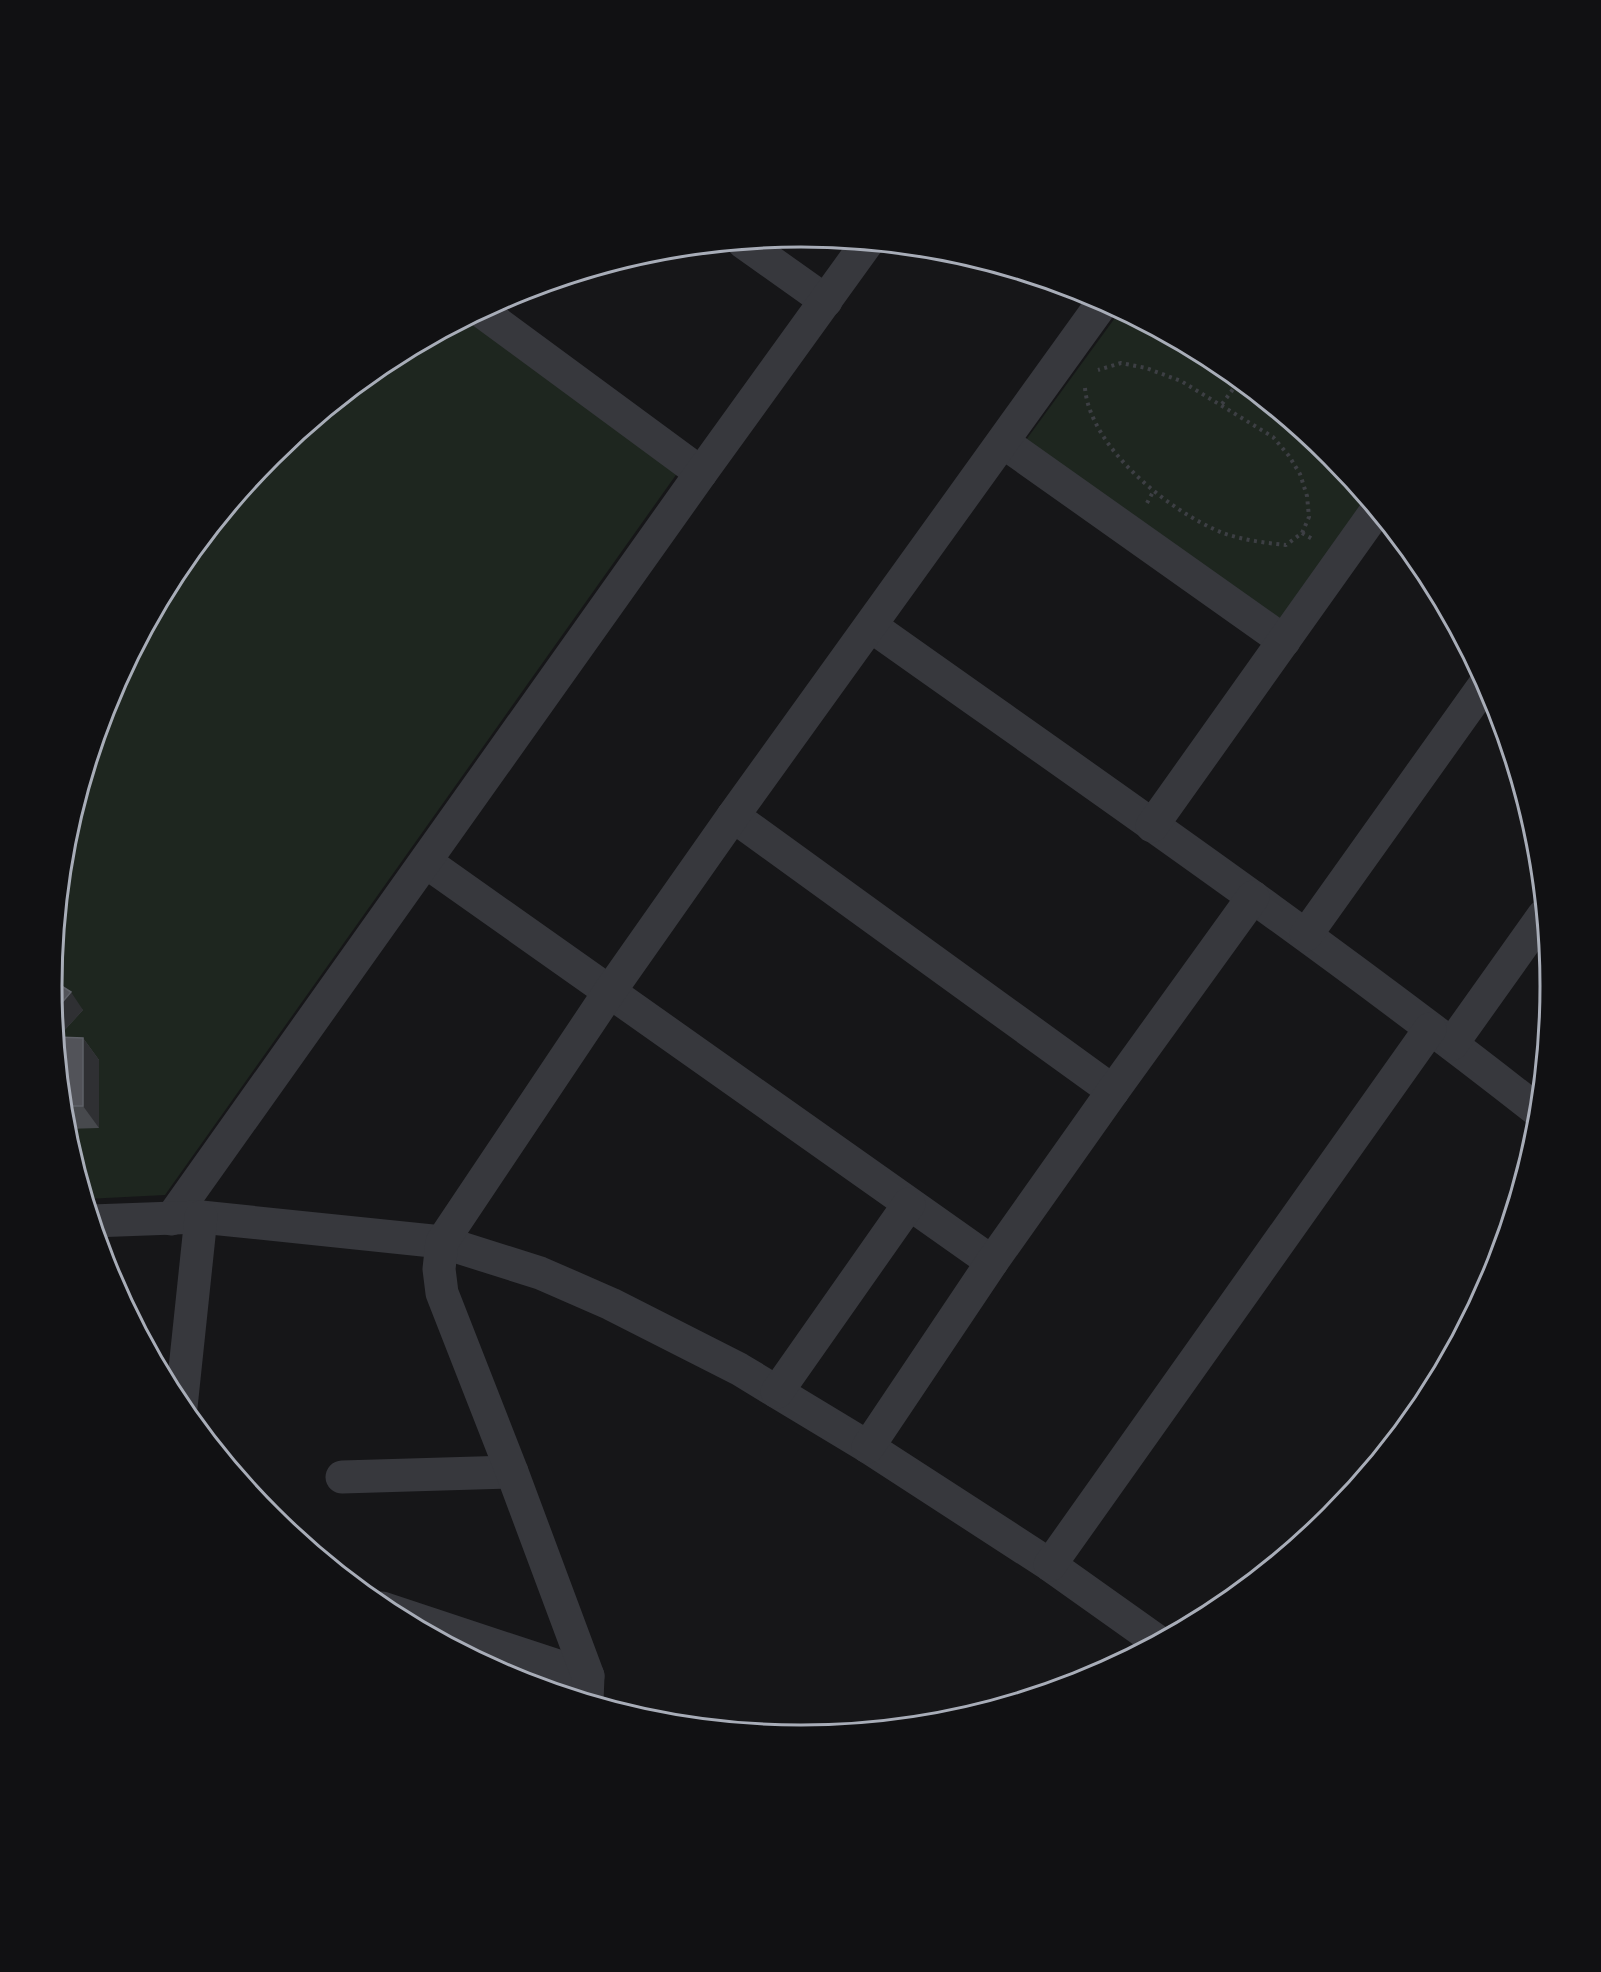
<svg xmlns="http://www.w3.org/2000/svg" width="1601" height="1972" font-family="Inter,sans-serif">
<rect width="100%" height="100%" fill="#161618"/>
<g fill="#1e261f">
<path d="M1120,311L1217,363L1331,456L1368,502L1281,623L1026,440Z"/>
<path d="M473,315L683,465L165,1195L86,1199L65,1132L51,986L65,839L108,699L178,569L271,456L384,363Z"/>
</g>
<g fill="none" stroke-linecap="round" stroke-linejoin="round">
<g stroke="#3d3f44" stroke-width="4" stroke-dasharray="3 4.5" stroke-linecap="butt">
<path d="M1085,388C1090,448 1170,512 1223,533C1243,540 1265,543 1286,545L1302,533L1309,517L1307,496L1300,474L1289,456L1273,437L1181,381L1146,368L1121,363L1098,370"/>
<path d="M1222,404L1239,381"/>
<path d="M1147,503L1154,490"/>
<path d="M1302,533L1314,540"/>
<path d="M103,716L114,697L117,682"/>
</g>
<g stroke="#37383d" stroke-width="33">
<path d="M743,242L826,301"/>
<path d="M481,311L701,473"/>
<path d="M1003,442L1284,641"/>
<path d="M871,626C1095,785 1322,941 1538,1111"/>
<path d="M733,816L1113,1091"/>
<path d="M1152,826L1376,511"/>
<path d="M426,862L992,1262"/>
<path d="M1306,935L1485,684"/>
<path d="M1452,1044L1543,916"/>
<path d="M171,1219L701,473L867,243"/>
<path d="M92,1221L201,1217L442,1242L540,1273L611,1304L739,1369L868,1447L1050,1565L1157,1641"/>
<path d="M777,1392L909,1204"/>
<path d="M181,1407L201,1217"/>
<path d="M868,1447L992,1262L1113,1091L1253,897"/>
<path d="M342,1477L512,1472"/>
<path d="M1050,1565L1430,1029"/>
<path d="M382,1608L588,1676"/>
<path d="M587,1701L588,1676L512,1472L442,1293L439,1269L442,1242L610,991L733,816L1103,302"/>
</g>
</g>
<g fill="#47494d">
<path d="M51,986L83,1010L61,1034L55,1030Z"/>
<path d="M56,1037L83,1038L99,1060V1128L66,1129L67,1137L65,1132Z"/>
</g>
<g fill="#2f3033">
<path d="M71,992L83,1010L61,1034L55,1024L54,1012Z"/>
<path d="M83,1038L99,1060V1128L83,1106Z"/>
</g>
<g fill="#525359" stroke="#5f6168" stroke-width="1.5">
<path d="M52,980L71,992L54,1012L51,986Z"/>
<path d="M56,1037L83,1038V1106H63Z"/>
</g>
<path d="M0 0H1601V1972H0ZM62 986a739 739 0 1 1 1478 0a739 739 0 1 1-1478 0Z" fill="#111113" fill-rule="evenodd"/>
<path fill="none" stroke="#a8adb8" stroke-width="3" d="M62 986a739 739 0 1 1 1478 0a739 739 0 1 1-1478 0Z"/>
</svg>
